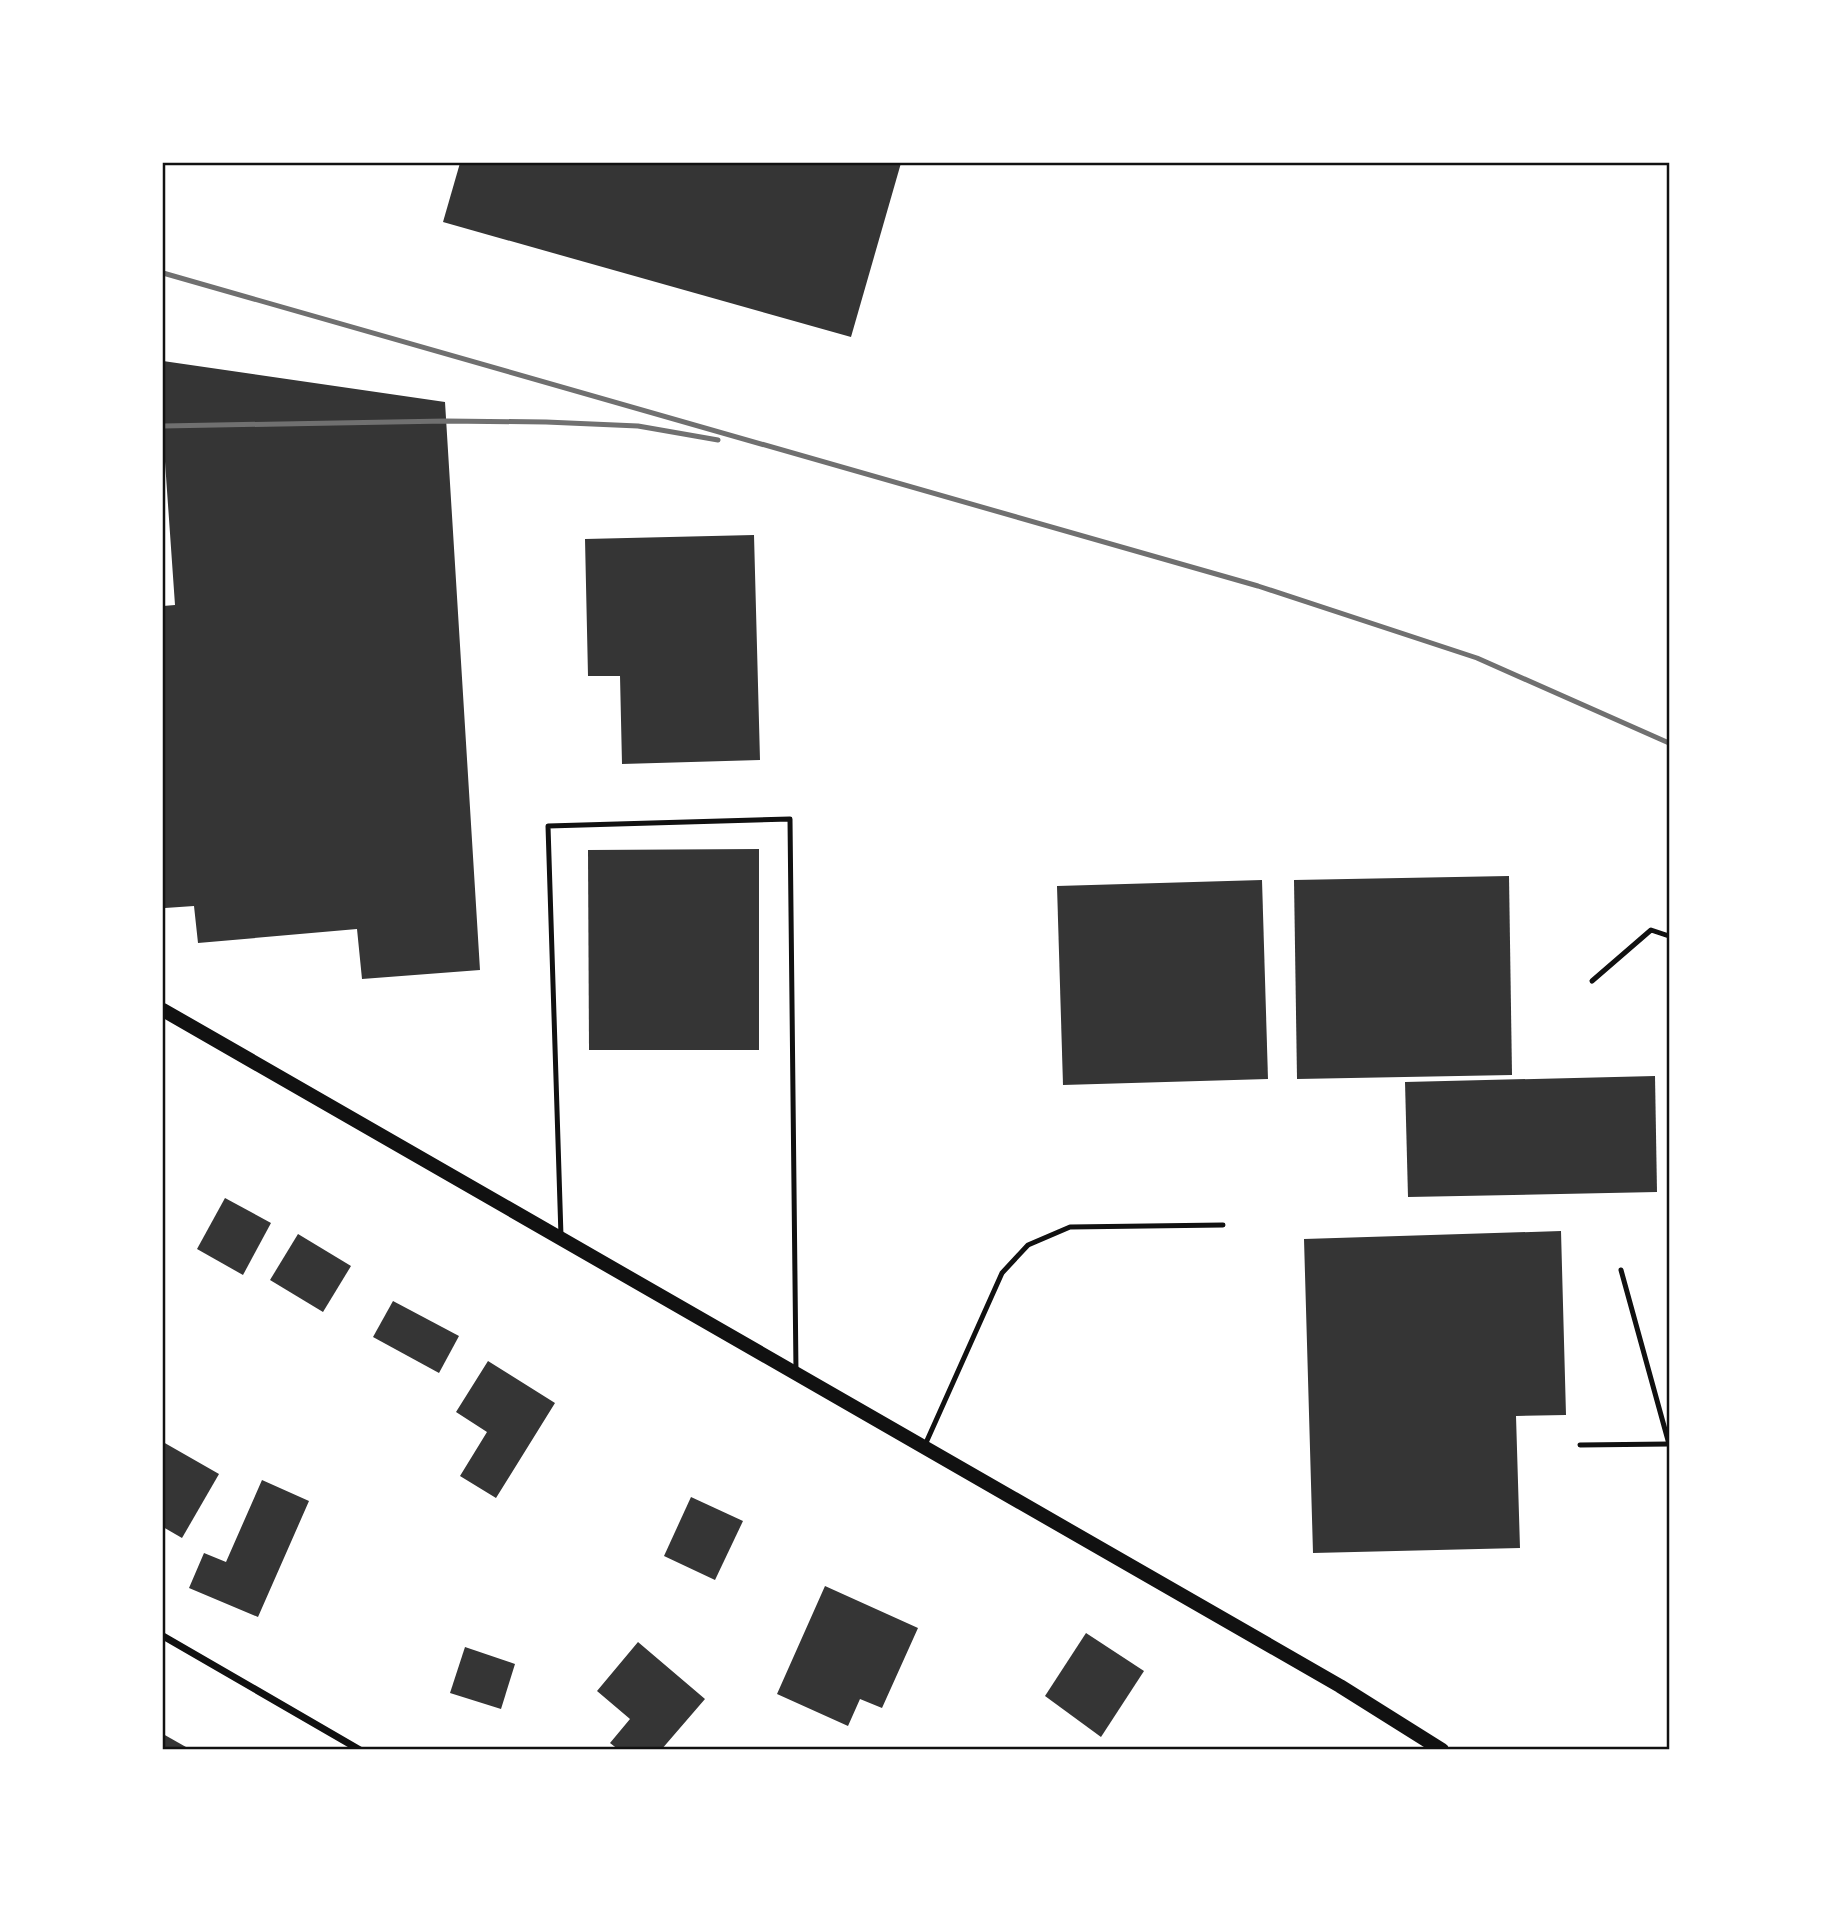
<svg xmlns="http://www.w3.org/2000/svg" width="1832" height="1913" font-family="Barlow,sans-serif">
<rect width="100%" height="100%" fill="#fff"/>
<g fill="#353535">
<path d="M460,163H901L851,337L443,222Z"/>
<path d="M163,361L445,402L480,970L362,979L357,929L198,943L194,906L165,908L163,606L175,605L163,433Z"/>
<path d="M754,535L760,760L622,764L620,676H588L585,539Z"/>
<path d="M759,849V1050H589L588,850Z"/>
<path d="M1509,876L1512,1075L1297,1079L1294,880Z"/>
<path d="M1262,880L1268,1079L1063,1085L1057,886Z"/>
<path d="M1655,1076L1657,1192L1408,1197L1405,1082Z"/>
<path d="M225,1198L271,1223L243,1275L197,1249Z"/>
<path d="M1561,1231L1566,1415L1516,1416L1520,1548L1313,1553L1304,1239Z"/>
<path d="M298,1234L351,1266L323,1312L270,1280Z"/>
<path d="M393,1301L459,1336L439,1373L373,1337Z"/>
<path d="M488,1361L555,1403L496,1498L460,1476L487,1432L456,1412Z"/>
<path d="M163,1442L219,1474L182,1538L163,1527Z"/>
<path d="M262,1480L309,1501L258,1617L189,1588L204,1553L226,1562Z"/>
<path d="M691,1497L743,1521L715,1580L664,1556Z"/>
<path d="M825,1586L918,1628L882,1708L860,1699L848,1726L777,1694Z"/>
<path d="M1086,1633L1144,1671L1101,1737L1045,1696Z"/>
<path d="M638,1642L705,1699L661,1750H619L610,1743L630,1719L597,1691Z"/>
<path d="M465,1647L515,1664L501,1709L450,1693Z"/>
<path d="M163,1734L186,1747L184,1750H163Z"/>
</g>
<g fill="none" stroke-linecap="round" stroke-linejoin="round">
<g stroke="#111" stroke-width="5">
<path d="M1592,981L1651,930L1669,936"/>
<path d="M561,1236L548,826L790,819L796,1372"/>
<path d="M1621,1270L1669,1444"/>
<path d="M925,1445L1002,1273L1028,1245L1070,1227L1223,1225"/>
<path d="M1580,1445L1669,1444"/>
</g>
<path stroke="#111" stroke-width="7" d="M163,1636L360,1750"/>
<path stroke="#111" stroke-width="14" d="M163,1010L1340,1686L1442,1750"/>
<g stroke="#707070" stroke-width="5">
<path d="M163,273L1258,586L1477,658L1669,743"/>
<path d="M163,426L446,421L546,422L638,426L718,440"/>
</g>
</g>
<rect width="1832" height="1913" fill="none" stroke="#ffffff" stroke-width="329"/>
<rect x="164" y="164" width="1504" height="1584" fill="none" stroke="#111" stroke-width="2.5"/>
</svg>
